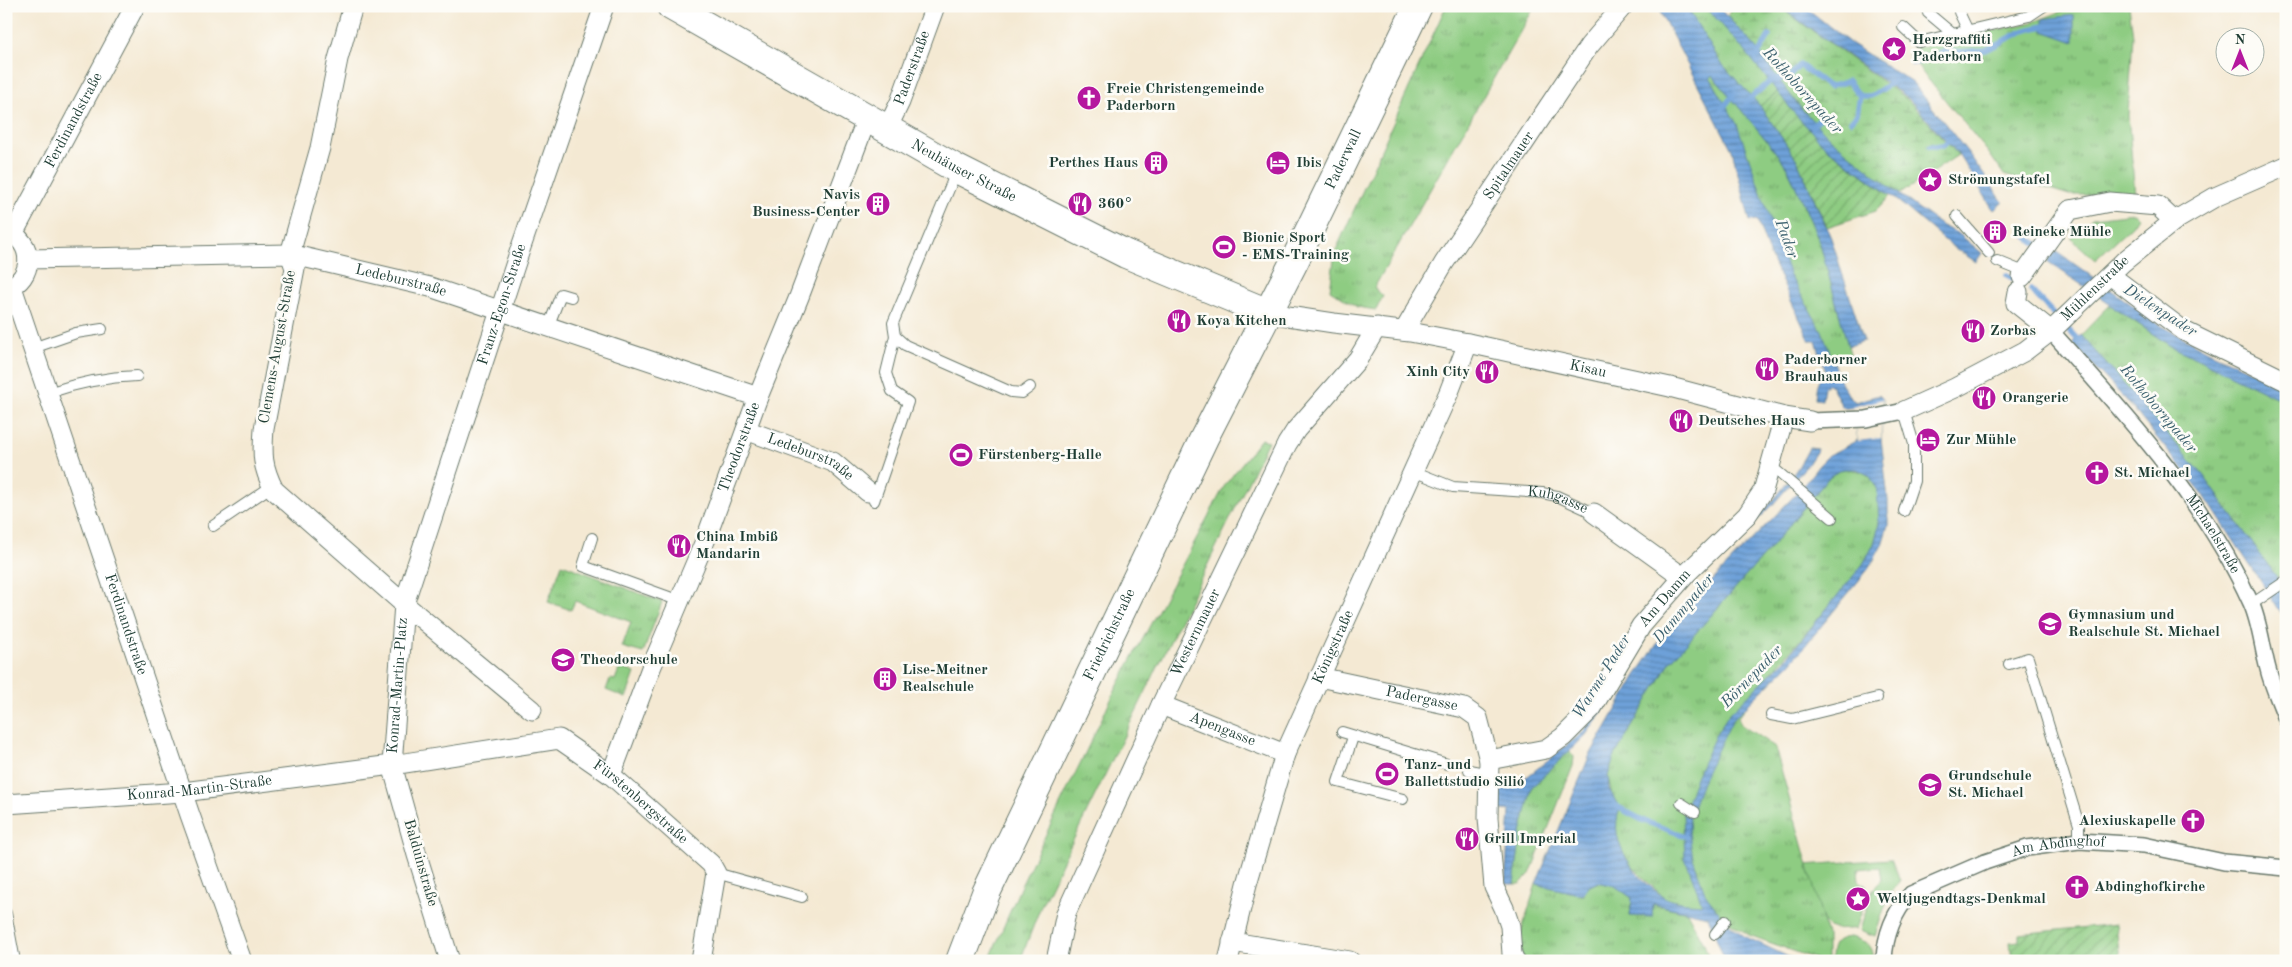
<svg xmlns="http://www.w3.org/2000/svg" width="2292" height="967" font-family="'Old Standard TT',serif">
<defs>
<pattern id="wetland-marsh" width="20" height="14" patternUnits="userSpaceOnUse" patternTransform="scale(1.25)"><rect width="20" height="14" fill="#8ecc82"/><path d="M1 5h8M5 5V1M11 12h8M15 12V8" fill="none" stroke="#73a76b"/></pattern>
<pattern id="park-tufts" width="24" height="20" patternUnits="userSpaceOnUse" patternTransform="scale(1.25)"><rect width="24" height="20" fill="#8ecc82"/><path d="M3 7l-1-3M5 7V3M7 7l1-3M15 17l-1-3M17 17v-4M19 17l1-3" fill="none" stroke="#73a76b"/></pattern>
<pattern id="garden-furrows" width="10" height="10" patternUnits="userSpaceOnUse" patternTransform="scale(1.25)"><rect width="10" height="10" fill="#8ecc82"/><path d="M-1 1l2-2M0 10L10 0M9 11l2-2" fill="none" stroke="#73a76b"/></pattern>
<pattern id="water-rules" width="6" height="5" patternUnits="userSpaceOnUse" patternTransform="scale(1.25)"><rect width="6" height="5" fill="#6ea1d9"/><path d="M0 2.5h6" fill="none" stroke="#5a84b1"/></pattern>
</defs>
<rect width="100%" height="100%" fill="#fdfcf7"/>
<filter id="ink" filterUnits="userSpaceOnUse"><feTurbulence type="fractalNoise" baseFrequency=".02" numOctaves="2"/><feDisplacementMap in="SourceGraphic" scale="10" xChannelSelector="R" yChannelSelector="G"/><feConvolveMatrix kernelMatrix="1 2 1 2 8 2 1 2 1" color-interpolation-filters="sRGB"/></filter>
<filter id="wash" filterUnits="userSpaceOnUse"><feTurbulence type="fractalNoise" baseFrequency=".0096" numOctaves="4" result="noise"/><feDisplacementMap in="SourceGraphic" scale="20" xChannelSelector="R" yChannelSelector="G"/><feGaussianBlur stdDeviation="1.12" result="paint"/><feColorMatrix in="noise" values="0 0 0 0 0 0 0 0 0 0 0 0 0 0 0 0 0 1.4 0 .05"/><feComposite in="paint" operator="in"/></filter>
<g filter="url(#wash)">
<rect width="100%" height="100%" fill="#f4e9d3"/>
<g fill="#8ecc82" stroke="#56845b">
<path d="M2134,213L2138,217L2132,226L2095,260L2071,238L2092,218Z"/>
<path d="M1891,859L1900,880L1888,897L1875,936L1860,930L1873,889L1882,880L1880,867L1858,869L1859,881L1866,886L1868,893L1856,929C1847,928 1837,932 1829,927C1817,920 1808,879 1804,865Z"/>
<path d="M1851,937C1864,941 1875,944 1873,961H1831C1831,945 1834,938 1851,937Z"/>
</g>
<path fill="url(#wetland-marsh)" stroke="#56845b" d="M1735,6H1778L1908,100L1958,155L1900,194C1865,170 1830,141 1802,109C1775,78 1755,46 1727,16Z"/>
<g fill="url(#park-tufts)" stroke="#56845b">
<path d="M1446,6H1535L1374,288L1383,296L1376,310L1357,307L1330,290L1335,252Z"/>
<path d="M1686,6H1705L1745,50L1778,92L1760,106L1721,63Z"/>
<path d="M2069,6H2129L2133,36L2128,115L2135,195H2069L2004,175L1988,152L1908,55L1915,48L2033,22L2068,9Z"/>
<path d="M1712,75L1778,154L1788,169L1819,240L1851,357L1833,362L1822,331L1790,276L1710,77Z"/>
<path d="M2110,305L2169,345L2286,402V570L2277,578L2203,475L2081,335Z"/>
<path d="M1261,439L1268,441L1041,906L1020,961H989L1020,888L1117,687L1225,485Z"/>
<path d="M1842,469C1860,469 1876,474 1878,494C1880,511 1880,527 1874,543C1867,564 1850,580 1837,596C1808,631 1780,665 1747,697L1746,707L1738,717L1740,724L1775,747L1827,935V961H1821L1749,935L1713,911L1665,898L1650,884L1632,866L1621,850L1616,832V817L1608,776L1614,757L1670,662L1767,552L1830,476Z"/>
<path d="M562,564L662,602L643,653L622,647L631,622L575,601L571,610L548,602Z"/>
<path d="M620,667L635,673L626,698L606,690L610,679L615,680Z"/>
<path d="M1569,750L1574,757L1573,766L1530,874L1520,884H1514L1521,833L1532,787Z"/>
<path d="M1598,882L1615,886L1632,898L1630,916L1653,904L1687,912L1704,944L1710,961H1525C1520,955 1519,947 1519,940L1536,884L1583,895L1588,887Z"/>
</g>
<g fill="url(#garden-furrows)" stroke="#56845b">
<path d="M1778,92L1795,114L1827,148L1890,196L1876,211L1827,227L1797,160L1760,106Z"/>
<path d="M2116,924L2120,961H2012L2010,942L2019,941V934Z"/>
</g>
<g fill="url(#water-rules)" stroke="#466f86" fill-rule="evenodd">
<path d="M1657,6H1686L1721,63L1760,106L1797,160L1831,238L1864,341L1848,346L1819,240L1788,169L1778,154L1712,75L1710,77L1737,124L1790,276L1822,331L1841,382L1850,398L1856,402L1879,395L1883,399L1881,438L1888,500V525L1882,545L1870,567L1790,664L1733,719L1704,777L1690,815L1689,833L1693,858L1705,893L1723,919L1744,936L1797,961H1725L1708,916L1653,904L1652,917L1630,916L1632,898L1615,886L1598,882L1588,887L1583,895L1536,884L1589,757L1635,677L1657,644L1685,609L1799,491L1819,465L1829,455L1858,440L1852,407H1842L1832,386L1828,384L1824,387L1822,400L1815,399C1816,389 1816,378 1826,373L1816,341H1810L1770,256L1757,220L1750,221L1732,150ZM1842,469H1857L1869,475L1877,488L1879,524L1874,544L1863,564L1785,660L1729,714L1716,734L1696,777L1683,814L1685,858L1702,904C1690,903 1674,903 1664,897C1637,879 1606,842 1620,809L1609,789L1608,776L1614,757L1670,662L1767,552L1830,476Z"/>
<path d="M1705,6H1717L1751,42L1801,109L1832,140L1895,191L1942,226L1959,234L1982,253L1976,262L1949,244L1898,201L1827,148L1795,114L1745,51Z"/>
<path d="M1779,6H1804L1850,43L1913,83L1969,154L2003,202L1994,210L1991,206L1959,155L1909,99Z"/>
<path d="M2074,15V42L2043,31V19Z"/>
<path d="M2056,251L2162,326L2210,352L2286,387V402L2169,345L2047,261Z"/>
<path d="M2081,335L2203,475L2286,590V620L2203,494L2126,400L2072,343Z"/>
<path d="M1809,448L1818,449L1808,464L1769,509L1683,589C1726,547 1782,502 1809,448Z"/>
<path d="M1641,636L1645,638L1597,720L1585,736L1532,787L1521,833L1514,884H1505L1510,811L1494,809L1496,786H1506L1528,776L1582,733L1594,717Z"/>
</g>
<path fill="#f4e9d3" d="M1883,399L1881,438L1858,441L1852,407Z"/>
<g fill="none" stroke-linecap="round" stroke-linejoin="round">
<g stroke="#6ea1d9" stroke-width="5.5">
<path d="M1756,58L1769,36"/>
<path d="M1913,63L1920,62L1925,56L1934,57L1947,50L1958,52L1986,50L2023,31L2048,25"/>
<path d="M1746,102L1773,79L1788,78L1800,65L1829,87L1848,81L1860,96H1871L1894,81"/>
<path d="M1722,109L1735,93"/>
<path d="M1851,121L1857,114L1860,96"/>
<path d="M1812,126L1822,116"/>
<path d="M1930,146H1943L1950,140"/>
<path d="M2027,236L2057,260"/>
<path d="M2007,275L2014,279"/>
<path d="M2031,290L2081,343"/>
<path d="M1614,805L1644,821L1685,836"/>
</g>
</g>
</g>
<g filter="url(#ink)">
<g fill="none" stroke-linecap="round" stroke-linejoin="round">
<defs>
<g id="service">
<path d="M1959,12L1968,31"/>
<path d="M1928,13L1953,34"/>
<path d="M1903,27L1919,42L2029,16L2044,6"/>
<path d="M957,170L893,323L895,336L905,345L1011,392L1022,393L1030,387"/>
<path d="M1957,216L1989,253"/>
<path d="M1997,261L2024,272"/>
<path d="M548,327L561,294L571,297"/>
<path d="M33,348L76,333L102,329"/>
<path d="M48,393C77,383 106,377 137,376"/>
<path d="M1904,411L1914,444V481L1904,511"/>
<path d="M1771,466L1832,518"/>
<path id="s1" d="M1413,471L1453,487L1542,493L1557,496L1594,513"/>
<path d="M874,501L908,402L892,391L886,373L895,336"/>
<path d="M213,526L272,486"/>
<path d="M592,538L583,566L680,601"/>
<path d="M2252,604L2286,581"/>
<path d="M2009,664L2028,658L2079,825V841"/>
<path d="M1771,715L1792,719L1877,698"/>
<path d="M1342,732L1447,764"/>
<path d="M1353,737L1338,782L1403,799"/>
<path d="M1469,770L1490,774"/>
<path d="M1681,803L1695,812"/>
<path d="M716,873L802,897"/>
<path d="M6,913L15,961"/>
<path d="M1715,934L1725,921"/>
</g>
<g id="pedestrian">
<path id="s2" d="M2051,331C2126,415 2204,499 2251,603C2260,623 2262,647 2268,669C2272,686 2280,702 2286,719"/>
<path d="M1810,421L1866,419L1904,411"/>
<path id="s3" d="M1884,960C1885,936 1894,911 1911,894L1985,862L2027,848L2079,841L2144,845L2224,862L2286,868"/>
</g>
<g id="minor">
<path d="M353,6L338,59L320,148L290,254L295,268L264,429C262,455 262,466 274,490L404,604L532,710"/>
<path id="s4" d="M887,129L900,102L935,6"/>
<path d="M6,231C35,241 35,279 6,289"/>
<path id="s5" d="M13,234L135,6"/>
<path id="s6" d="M28,259L290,254L430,287L758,397"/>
<path d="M2110,275L2184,331L2286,381"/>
<path d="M2022,277L2070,210L2110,202L2158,206L2174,221"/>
<path id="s7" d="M12,287L190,815L242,961"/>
<path d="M2018,292L2016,303L2051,331"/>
<path id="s8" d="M1268,313L1334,323L1410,332L1468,343L1670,387L1784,417L1810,421"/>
<path id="s9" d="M1404,331L1444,263L1589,46L1623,6"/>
<path id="s10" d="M1904,411L1955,388L2025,351L2051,331L2123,262L2174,221L2215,197L2286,166"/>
<path id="s11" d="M746,430L833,462L868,492"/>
<path d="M1594,513L1683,577"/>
<path id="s12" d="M1319,677L1464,708L1478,718L1489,760L1488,818L1494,887L1504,908L1510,926L1512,954L1515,961"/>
<path id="s13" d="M1161,705L1285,754"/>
<path id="s14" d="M1489,760L1546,749L1563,737L1592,708L1641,626L1687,573L1747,515L1763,491L1784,417"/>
<path id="s15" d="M611,775L651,668L705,541L758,397L799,297L867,118"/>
<path id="s16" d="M6,804L183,792L392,765L559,739L611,775L711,864L716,873L701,961"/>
<path d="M1232,942L1350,961"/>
<path id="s17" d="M450,961L417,855L392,765L404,604L519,253L604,6"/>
<path id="s18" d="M1056,961L1066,913L1161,705L1287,444L1296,430L1358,359L1377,327"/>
<path id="s19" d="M1228,961L1247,884L1285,754L1449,392L1468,343"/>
<path d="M1883,961L1884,960"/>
</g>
<g id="secondary">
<path id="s20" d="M671,6L957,169L1126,254L1268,313"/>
<path id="s21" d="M960,961L986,893L1204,438L1295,260L1418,6"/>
</g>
</defs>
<use href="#service" stroke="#6a796c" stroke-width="12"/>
<use href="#pedestrian" stroke="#6a796c" stroke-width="18"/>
<use href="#minor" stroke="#6a796c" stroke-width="21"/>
<use href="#secondary" stroke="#6a796c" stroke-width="30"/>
<use href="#service" stroke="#fff" stroke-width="10"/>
<use href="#pedestrian" stroke="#fff" stroke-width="15"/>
<use href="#minor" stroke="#fff" stroke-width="19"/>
<use href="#secondary" stroke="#fff" stroke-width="28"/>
</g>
</g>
<defs>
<symbol id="sight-disc" viewBox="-11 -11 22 22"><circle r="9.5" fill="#b5179e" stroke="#fdfcf7"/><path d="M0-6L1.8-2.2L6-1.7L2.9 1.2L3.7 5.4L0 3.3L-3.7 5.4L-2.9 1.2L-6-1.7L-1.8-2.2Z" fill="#fff"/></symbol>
<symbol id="church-disc" viewBox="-11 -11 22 22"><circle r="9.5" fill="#b5179e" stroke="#fdfcf7"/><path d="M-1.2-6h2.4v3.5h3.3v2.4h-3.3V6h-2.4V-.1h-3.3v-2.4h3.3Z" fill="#fff"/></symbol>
<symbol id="building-disc" viewBox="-11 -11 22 22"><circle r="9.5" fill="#b5179e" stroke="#fdfcf7"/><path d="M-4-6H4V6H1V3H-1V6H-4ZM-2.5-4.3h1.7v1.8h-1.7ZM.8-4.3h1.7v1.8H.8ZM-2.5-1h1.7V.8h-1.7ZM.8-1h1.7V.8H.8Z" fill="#fff"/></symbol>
<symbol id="hotel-disc" viewBox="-11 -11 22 22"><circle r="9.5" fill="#b5179e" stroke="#fdfcf7"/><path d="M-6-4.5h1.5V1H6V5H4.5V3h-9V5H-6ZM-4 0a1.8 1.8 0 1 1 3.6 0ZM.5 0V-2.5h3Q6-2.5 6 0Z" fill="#fff"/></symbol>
<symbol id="restaurant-disc" viewBox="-11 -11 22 22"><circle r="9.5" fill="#b5179e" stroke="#fdfcf7"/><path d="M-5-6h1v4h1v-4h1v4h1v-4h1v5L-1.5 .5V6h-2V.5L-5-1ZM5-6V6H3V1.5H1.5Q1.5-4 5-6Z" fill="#fff"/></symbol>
<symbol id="stadium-disc" viewBox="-11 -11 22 22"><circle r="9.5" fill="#b5179e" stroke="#fdfcf7"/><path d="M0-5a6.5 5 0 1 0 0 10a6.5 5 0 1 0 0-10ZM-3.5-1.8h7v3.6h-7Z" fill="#fff"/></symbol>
<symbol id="school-disc" viewBox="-11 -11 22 22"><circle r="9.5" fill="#b5179e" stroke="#fdfcf7"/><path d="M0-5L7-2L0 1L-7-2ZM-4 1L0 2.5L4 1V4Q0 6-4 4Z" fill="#fff"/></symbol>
</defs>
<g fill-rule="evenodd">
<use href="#sight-disc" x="1880" y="35" width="28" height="28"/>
<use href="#church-disc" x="1075" y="84" width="28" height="28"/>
<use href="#building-disc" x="1142" y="149" width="28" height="28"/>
<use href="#hotel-disc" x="1264" y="149" width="28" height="28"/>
<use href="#sight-disc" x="1916" y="166" width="28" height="28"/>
<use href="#building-disc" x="864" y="190" width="28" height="28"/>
<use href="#restaurant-disc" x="1066" y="190" width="28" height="28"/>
<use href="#building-disc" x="1981" y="218" width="28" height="28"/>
<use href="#stadium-disc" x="1210" y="233" width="28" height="28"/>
<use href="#restaurant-disc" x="1165" y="307" width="28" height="28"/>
<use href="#restaurant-disc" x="1959" y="317" width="28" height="28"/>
<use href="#restaurant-disc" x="1753" y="355" width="28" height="28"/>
<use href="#restaurant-disc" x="1473" y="358" width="28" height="28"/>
<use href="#restaurant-disc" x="1970" y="384" width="28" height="28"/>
<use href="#restaurant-disc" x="1667" y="407" width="28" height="28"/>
<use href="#hotel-disc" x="1914" y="426" width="28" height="28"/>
<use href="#stadium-disc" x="947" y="441" width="28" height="28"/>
<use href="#church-disc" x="2083" y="459" width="28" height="28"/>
<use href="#restaurant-disc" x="665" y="532" width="28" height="28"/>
<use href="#school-disc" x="2036" y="610" width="28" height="28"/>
<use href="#school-disc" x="549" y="646" width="28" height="28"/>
<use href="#building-disc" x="871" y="665" width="28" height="28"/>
<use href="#stadium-disc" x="1373" y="760" width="28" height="28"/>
<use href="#school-disc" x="1916" y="771" width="28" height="28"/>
<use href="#church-disc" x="2179" y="807" width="28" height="28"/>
<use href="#restaurant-disc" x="1453" y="825" width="28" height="28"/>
<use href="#church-disc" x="2063" y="873" width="28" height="28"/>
<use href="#sight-disc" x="1844" y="885" width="28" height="28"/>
</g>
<g text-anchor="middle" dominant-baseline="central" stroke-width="5" stroke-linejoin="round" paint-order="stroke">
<g font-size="15" font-weight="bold" fill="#1f3d34" stroke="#fdfcf7" text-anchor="start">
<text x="1912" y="40">Herzgraffiti<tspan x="1912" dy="17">Paderborn</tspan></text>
<text x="1106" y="89">Freie Christengemeinde<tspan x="1106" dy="17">Paderborn</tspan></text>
<text x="1138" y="163" text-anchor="end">Perthes Haus</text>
<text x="1296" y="163">Ibis</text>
<text x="1948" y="180">Strömungstafel</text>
<text x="860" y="195" text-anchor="end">Navis<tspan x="860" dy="17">Business-Center</tspan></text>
<text x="1098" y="204">360°</text>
<text x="2012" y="232">Reineke Mühle</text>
<text x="1242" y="238">Bionic Sport<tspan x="1242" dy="17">- EMS-Training</tspan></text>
<text x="1196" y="321">Koya Kitchen</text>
<text x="1990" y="331">Zorbas</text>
<text x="1784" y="360">Paderborner<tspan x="1784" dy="17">Brauhaus</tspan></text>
<text x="1470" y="372" text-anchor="end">Xinh City</text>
<text x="2002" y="398">Orangerie</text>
<text x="1698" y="421">Deutsches Haus</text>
<text x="1946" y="440">Zur Mühle</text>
<text x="978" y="455">Fürstenberg-Halle</text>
<text x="2114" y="473">St. Michael</text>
<text x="696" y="537">China Imbiß<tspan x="696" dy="17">Mandarin</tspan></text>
<text x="2068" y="615">Gymnasium und<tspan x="2068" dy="17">Realschule St. Michael</tspan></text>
<text x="580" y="660">Theodorschule</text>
<text x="902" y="670">Lise-Meitner<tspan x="902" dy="17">Realschule</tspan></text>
<text x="1404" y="765">Tanz- und<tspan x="1404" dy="17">Ballettstudio Silió</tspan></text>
<text x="1948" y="776">Grundschule<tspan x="1948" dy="17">St. Michael</tspan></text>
<text x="2176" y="821" text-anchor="end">Alexiuskapelle</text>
<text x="1484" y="839">Grill Imperial</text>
<text x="2094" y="887">Abdinghofkirche</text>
<text x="1876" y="899">Weltjugendtags-Denkmal</text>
</g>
<g font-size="15" fill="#1f3d34" stroke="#fdfcf7">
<text stroke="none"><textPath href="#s4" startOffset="66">Paderstraße</textPath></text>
<text stroke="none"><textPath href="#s5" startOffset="129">Ferdinandstraße</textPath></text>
<text stroke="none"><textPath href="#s21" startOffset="889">Paderwall</textPath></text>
<text stroke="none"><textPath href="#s9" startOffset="196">Spitalmauer</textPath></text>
<text stroke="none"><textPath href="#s20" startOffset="336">Neuhäuser Straße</textPath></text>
<text stroke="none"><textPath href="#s6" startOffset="376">Ledeburstraße</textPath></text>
<text stroke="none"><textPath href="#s10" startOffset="229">Mühlenstraße</textPath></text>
<text stroke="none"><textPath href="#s17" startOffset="681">Franz-Egon-Straße</textPath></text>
<text transform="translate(278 347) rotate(-80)">Clemens-August-Straße</text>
<text stroke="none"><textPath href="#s8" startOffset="325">Kisau</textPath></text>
<text stroke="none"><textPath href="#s15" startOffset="352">Theodorstraße</textPath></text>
<text stroke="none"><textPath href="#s11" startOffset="70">Ledeburstraße</textPath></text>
<text stroke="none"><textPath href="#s1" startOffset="149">Kuhgasse</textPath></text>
<text stroke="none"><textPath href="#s2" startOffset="260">Michaelstraße</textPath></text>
<text stroke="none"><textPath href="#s14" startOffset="252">Am Damm</textPath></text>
<text stroke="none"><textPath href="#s7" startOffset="356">Ferdinandstraße</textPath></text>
<text stroke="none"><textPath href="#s18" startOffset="358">Westernmauer</textPath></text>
<text stroke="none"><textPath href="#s21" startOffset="359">Friedrichstraße</textPath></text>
<text stroke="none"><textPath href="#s19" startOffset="332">Königstraße</textPath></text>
<text stroke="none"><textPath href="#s17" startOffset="284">Konrad-Martin-Platz</textPath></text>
<text stroke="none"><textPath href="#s12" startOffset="105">Padergasse</textPath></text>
<text stroke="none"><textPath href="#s13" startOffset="66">Apengasse</textPath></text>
<text stroke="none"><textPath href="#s16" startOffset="194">Konrad-Martin-Straße</textPath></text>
<text stroke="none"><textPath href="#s16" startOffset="660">Fürstenbergstraße</textPath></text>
<text stroke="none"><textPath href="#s3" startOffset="229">Am Abdinghof</textPath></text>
<text transform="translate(420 863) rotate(74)">Balduinstraße</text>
</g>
<g font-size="16" font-style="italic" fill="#3b606e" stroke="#fdfcf7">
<text transform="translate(1802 91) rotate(48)">Rothobornpader</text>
<text transform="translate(1786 239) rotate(70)">Pader</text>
<text transform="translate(2160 311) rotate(33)">Dielenpader</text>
<text transform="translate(2158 409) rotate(50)">Rothobornpader</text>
<text transform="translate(1684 609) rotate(-50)">Dammpader</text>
<text transform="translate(1602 677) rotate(-58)">Warme Pader</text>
<text transform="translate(1752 677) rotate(-46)">Börnepader</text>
</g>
</g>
<rect width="2292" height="967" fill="none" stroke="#fdfcf7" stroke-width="25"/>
<g transform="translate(2240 52)"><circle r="24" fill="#fdfcf7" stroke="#a4b0a9"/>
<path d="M0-4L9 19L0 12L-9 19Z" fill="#b5179e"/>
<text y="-8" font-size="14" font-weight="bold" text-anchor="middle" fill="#1f3d34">N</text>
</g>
</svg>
